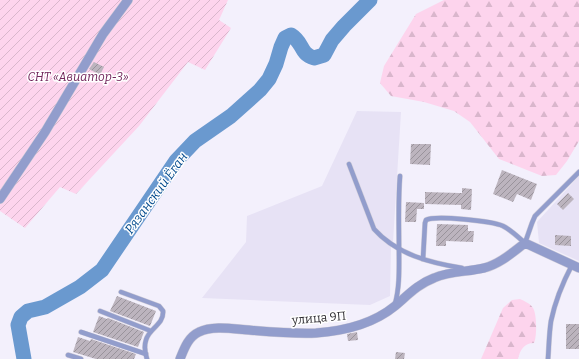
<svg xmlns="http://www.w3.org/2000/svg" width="579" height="359" font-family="Bitter,serif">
<defs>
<pattern id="forest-firs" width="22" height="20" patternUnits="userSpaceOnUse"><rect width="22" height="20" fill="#fdd4ed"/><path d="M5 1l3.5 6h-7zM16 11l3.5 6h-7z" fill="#d9b6cc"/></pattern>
<pattern id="garden-furrows" width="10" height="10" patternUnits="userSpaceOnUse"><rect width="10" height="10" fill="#fdd4ed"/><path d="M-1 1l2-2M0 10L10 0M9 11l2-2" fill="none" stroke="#d9b6cc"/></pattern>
<pattern id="building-hatch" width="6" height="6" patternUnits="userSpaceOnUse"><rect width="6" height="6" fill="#bcb4be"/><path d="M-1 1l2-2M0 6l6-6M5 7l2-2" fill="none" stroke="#99939b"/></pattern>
</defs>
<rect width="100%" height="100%" fill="#f3f0fc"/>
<g fill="#e7e2f5">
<path d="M357,111L401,112L393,242L391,245L390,296L370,305L202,298L246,242L247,216L322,186Z"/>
<path d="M579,176V261L539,243L537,222Z"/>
</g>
<g fill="url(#forest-firs)">
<path d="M444,0H579V141L567,161L556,175L542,176L499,159L470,122L454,111L424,102L391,96L380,83L384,66L416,14Z"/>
<path d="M520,299C524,301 530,303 533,308C537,314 537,337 534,343C524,343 520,350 518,359H481L503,308L512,300Z"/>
</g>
<path fill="url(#garden-furrows)" d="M0,0H228L219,20L231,28L205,70L188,62L139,126L76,194L60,187L25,228L0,211Z"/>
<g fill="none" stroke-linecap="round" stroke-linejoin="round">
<path stroke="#6a99cf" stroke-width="15" d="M24,359L18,325L21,317L28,311L45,307L80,287L102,270L176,161L195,141L231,116L260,90L269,79L276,64L281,47L285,38L291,35C304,43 299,53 314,58L324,55L332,40L344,26L370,0"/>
</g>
<g fill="url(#building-hatch)">
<path d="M94,62L104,67L100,75L89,69Z"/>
<path d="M411,144H431L430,165L410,164Z"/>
<path d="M502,170L537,184L531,200L517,194L513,202L493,194Z"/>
<path d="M462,188L472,189L471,210L461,209V205L425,204V192L459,193H462Z"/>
<path d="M568,193L574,199L563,210L557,204Z"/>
<path d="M406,202L424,203V209H417L416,222H405Z"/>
<path d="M437,224L468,225V231H474L473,242L446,241V246H436Z"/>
<path d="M555,235L571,236V246L555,245Z"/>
<path d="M117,296L156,311L150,326L110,311Z"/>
<path d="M99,316L107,319L108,318L144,332L138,347L93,332Z"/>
<rect x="566" y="324" width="13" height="25"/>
<path d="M357,332L358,340L348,341L347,334Z"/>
<path d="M78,337L90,341L91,339L136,354L134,359H96L73,352Z"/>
<path d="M396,352L405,353L404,359H395Z"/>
</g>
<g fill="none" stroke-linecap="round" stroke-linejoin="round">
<defs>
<g id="lane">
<path d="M349,164L374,229C396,254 430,263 462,268"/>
<path d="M423,259L425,223L426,220C435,215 492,221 503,226C511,230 518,237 525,243L532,223L535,216L579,172"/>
<path d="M121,292L159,306L163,311C164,325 149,328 146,340C144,346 145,353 147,359"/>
<path d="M395,304C400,286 399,267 399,248C399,224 398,200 400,176"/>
<path d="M100,311L151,331"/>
<path d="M81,332L146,354"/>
<path d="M68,355L81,359"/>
<path d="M548,359C549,346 549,334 551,321C555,302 563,282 572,265"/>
</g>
<g id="street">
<path d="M0,199L45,132L103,34L128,0"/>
<path d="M180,359C184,349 188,337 199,332C213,325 234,329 249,330C272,332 294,334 316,333C344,331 373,324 395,306C408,295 418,284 434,278C450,271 467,272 484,268C500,264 513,252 525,243L579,268"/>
</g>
</defs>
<use href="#lane" stroke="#d0cdd8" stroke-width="5.5"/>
<use href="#street" stroke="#d0cdd8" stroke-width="10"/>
<use href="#lane" stroke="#929dcc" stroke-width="4.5"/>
<use href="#street" stroke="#929dcc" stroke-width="9"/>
</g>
<g text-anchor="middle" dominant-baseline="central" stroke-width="3" stroke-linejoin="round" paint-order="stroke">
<g font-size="12" font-style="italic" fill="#71255b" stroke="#fff">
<text x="78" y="77">СНТ «Авиатор-3»</text>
</g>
<g font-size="12" fill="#2f2d32" stroke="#fff">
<text transform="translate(319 318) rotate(-5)">улица 9П</text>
</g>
<g font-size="13" font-style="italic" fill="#054c8e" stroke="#fff">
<text transform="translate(156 193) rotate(-54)">Рязанский Ёган</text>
</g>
</g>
</svg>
